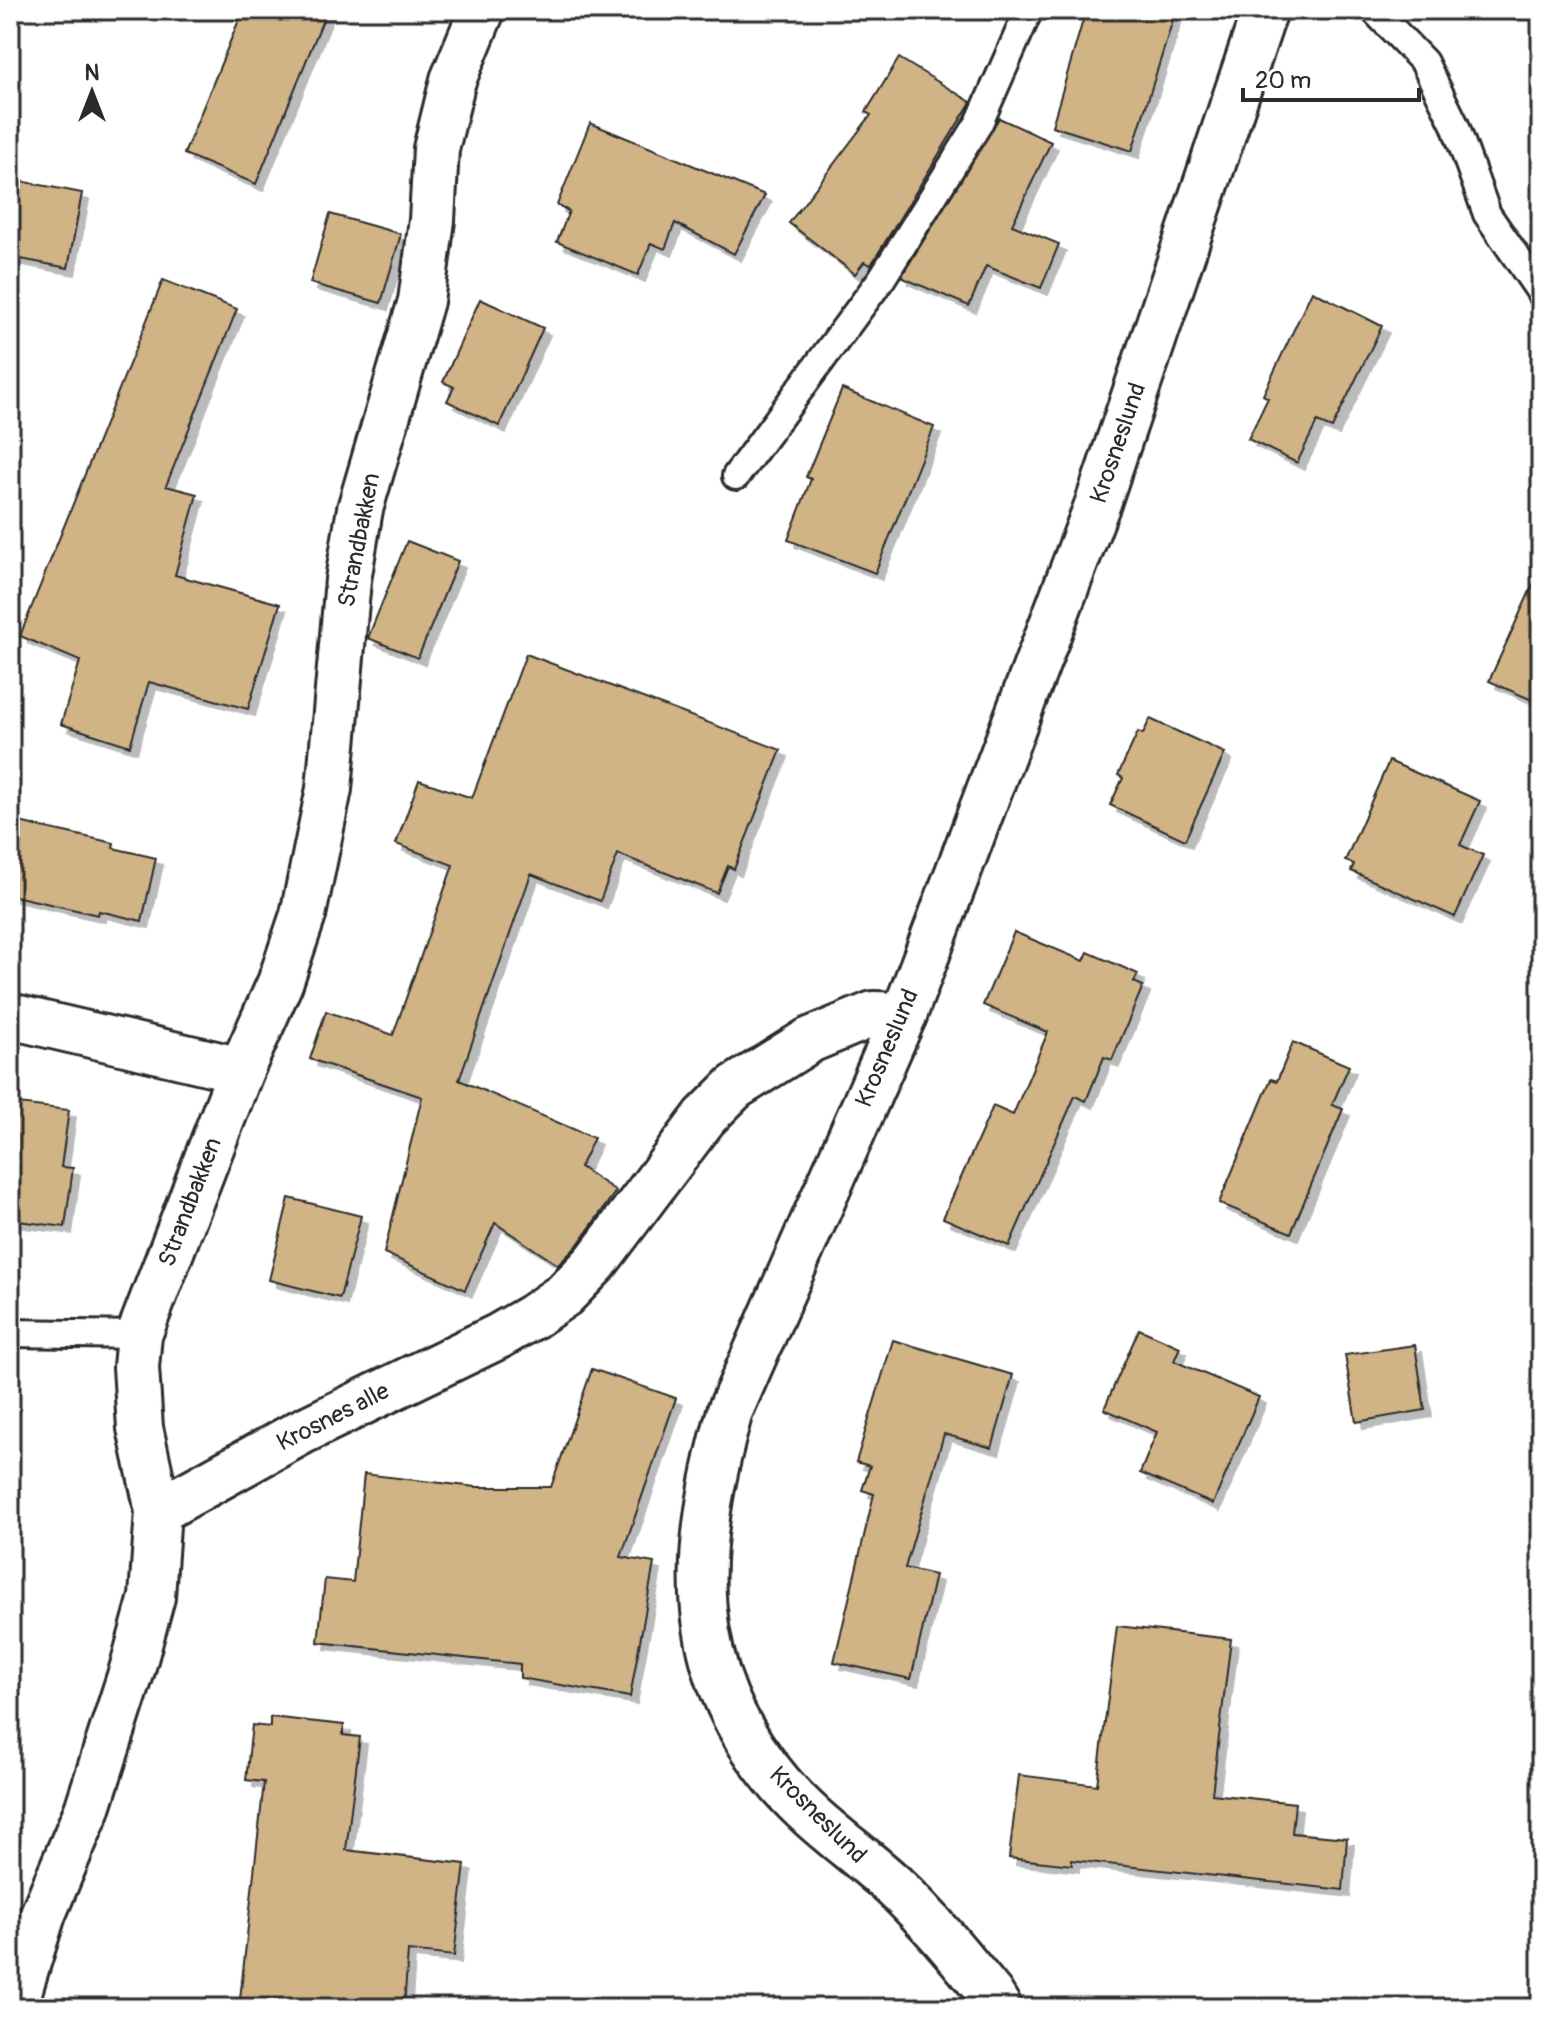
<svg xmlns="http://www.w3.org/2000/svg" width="1551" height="2018" font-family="Pangolin,sans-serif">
<defs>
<filter id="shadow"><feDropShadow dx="7" dy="7" stdDeviation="0" flood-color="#0004"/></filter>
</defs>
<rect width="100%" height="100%" fill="#fff"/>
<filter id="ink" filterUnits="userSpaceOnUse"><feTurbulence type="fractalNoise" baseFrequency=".0125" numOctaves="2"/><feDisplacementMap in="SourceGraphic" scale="16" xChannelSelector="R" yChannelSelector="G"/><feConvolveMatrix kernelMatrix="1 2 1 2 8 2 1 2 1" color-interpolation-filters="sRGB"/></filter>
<g filter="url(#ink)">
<g fill="#d1b486" stroke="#2b2b2b" stroke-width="2" filter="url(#shadow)">
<path d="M243,10H327L256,184L184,154Z"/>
<path d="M1086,10H1176L1132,151L1052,126Z"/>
<path d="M899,58L971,102L871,265L864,262L855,274L789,223L871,115L866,112Z"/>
<path d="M999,118L1051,142L1012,225L1059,244L1041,288L986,266L969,306L901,277Z"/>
<path d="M590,123L765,195L734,254L675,223L665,249L651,243L638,275L557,242L569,211L557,205Z"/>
<path d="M10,179L82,193L68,268L10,257Z"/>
<path d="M330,214L401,234L381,303L310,283Z"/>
<path d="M163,280L237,309L166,486L197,494L175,575L280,604L248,709L149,682L130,746L61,724L80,661L20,636Z"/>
<path d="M1312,291L1382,326L1332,428L1317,422L1297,463L1248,439L1268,398L1263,395Z"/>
<path d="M480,299L543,328L499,426L447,401L454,387L443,382Z"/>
<path d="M842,389L934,427L875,573L788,540L811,479L806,477Z"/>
<path d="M407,541L458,561L418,658L368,638Z"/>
<path d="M1541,567V704L1489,681Z"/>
<path d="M526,654L781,750L734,869L728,866L717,893L618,854L600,901L531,874L459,1080L594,1138L580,1167L616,1191L576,1247L558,1265L495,1223L465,1290L384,1253L422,1097L310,1059L326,1011L393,1035L453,865L396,844L419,780L472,798Z"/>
<path d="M1150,719L1225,753L1185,840L1110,805L1123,778L1118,775L1138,732L1143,734Z"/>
<path d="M1389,761L1480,801L1460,845L1483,855L1455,917L1351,871L1354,864L1345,861Z"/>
<path d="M10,820L114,843L113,848L156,858L142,921L99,911L98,915L10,895Z"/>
<path d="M1014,932L1084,961L1088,952L1138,974L1134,982L1143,986L1112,1060L1104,1057L1086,1101L1075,1096L1009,1246L943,1218L993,1106L1013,1115L1048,1032L983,1005Z"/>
<path d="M1293,1042L1349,1066L1332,1105L1343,1109L1291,1233L1219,1203L1271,1079L1277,1081Z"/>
<path d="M10,1103L69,1110L61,1167L73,1168L65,1227L10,1220Z"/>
<path d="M289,1198L361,1216L340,1298L269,1280Z"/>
<path d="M1139,1329L1180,1347L1174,1361L1259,1397L1213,1504L1140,1473L1157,1432L1104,1409Z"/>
<path d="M893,1340L1013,1375L992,1448L944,1434L905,1568L935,1575L911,1679L834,1662L874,1494L862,1490L870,1466L856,1462Z"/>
<path d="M1415,1345L1425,1410L1356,1422L1345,1355Z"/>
<path d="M592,1369L676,1398L621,1557L654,1563L630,1697L520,1678V1664L318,1642L325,1579L353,1582L364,1474L476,1487H551Z"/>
<path d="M1117,1626L1231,1639L1212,1794L1295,1803L1292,1833L1347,1838L1343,1890L1072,1860V1865L1009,1858L1019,1775L1097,1785Z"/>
<path d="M270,1717L344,1725L343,1735L360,1737L346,1850L465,1864L454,1956L408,1951L404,2008H239L264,1782L246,1780L252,1725L270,1727Z"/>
</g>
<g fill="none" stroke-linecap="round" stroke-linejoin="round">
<defs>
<g id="service">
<path d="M1374,10L1424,62L1455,125L1487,214L1541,293"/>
<path d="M736,476L882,278L979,123L1029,10"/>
<path d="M10,1333L139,1335"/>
</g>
<g id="minor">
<path d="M10,1016L241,1070"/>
<path d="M158,1511L301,1432L499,1336L532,1317L564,1295L595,1263L705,1117L735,1087L810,1040L873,1014L904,1015"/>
<path d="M17,2008L20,1988L43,1914L87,1810L132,1670L152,1597L158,1511L140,1428L136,1367L139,1335L241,1070L280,983L303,915L329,789L348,580L360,509L421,301L432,220L436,149L453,80L482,10"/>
<path d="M999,2008L991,1995C960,1957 929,1919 894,1886C856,1851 814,1824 780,1784C681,1667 692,1550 730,1411L904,1015L1098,503L1265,10"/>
</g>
</defs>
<use href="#service" stroke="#2b2b2b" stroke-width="32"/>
<use href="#minor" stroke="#2b2b2b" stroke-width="50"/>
<use href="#service" stroke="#fff" stroke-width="26"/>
<use href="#minor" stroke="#fff" stroke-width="44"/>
</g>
</g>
<g text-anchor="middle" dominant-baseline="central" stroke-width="8" stroke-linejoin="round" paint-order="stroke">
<g font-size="24" fill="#2b2b2b" stroke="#fff">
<text transform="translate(1118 443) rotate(-71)">Krosneslund</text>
<text transform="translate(359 540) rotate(-79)">Strandbakken</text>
<text transform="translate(887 1048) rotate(-67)">Krosneslund</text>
<text transform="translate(190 1202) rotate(-69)">Strandbakken</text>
<text transform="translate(333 1417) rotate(-27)">Krosnes alle</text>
<text transform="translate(818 1815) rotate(45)">Krosneslund</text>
</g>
</g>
<rect width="1551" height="2018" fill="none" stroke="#fff" stroke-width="40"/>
<rect x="20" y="20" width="1511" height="1978" fill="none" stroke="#2b2b2b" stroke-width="3" filter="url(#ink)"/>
<g transform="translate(92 92)" stroke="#ffffff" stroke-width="6" paint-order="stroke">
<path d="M0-6L14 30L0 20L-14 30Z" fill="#2b2b2b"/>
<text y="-12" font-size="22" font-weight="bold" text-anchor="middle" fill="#2b2b2b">N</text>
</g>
<path d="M1243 88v12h176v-12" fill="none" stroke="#2b2b2b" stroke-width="4"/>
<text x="1255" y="88" font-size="24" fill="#2b2b2b" stroke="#ffffff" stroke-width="6" paint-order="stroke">20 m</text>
</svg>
